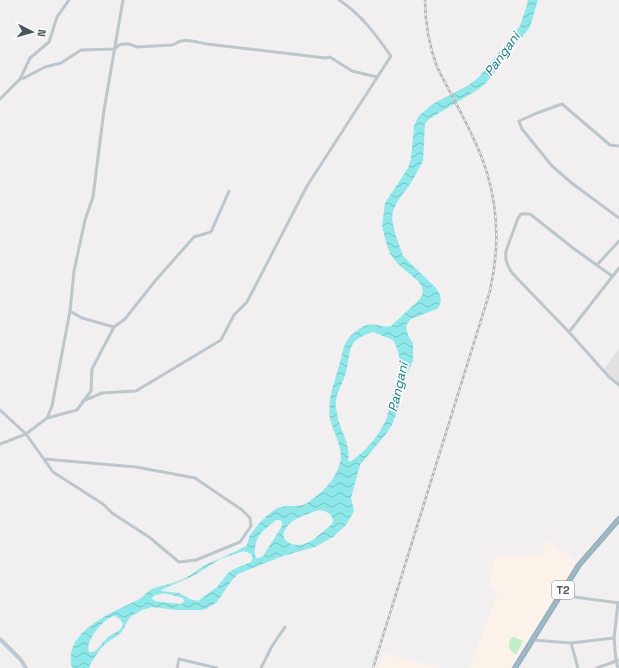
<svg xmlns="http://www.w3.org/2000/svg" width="619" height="668" font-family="'Space Grotesk',sans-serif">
<defs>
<pattern id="water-waves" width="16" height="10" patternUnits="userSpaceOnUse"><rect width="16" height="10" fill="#8de9e9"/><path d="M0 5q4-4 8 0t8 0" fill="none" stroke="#75c0c0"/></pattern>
</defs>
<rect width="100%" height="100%" fill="#f2eff0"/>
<g fill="#fbf2e9">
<path d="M548,540L577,562L511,668H469L499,590L490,588L494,556L540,555Z"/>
<path d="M383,653L441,668H378Z"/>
</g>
<path fill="#e3e0e1" d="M619,348V384L610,376L604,369Z"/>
<path fill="#bfeec8" d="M514,637L523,641L516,655C509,649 507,647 511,638Z"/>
<path fill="url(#water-waves)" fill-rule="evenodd" d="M528,0H538L530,27L486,83L479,89L429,119L425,124L423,161L411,183L397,202L393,211L392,219L395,233L403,256L436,288C441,295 443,301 437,309L411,319L407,324L406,328L408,335L413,343V360L403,386L400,403L392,425L386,434L360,465L351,498L354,511L346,525L333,537L315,547L283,556L238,574L232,580L217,602L206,609L201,610H177L152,607L142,610L130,617L121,633L105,644L99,651L91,663L89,668H72C62,632 112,612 138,600C143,597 147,592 152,589C162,585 172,584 181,580C191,576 198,569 207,564C220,558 233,553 246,546C248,543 248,541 249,537C254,528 271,509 281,507C289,505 298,507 306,504C322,492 334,483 340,463C344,449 333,432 330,419C327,398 335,382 340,362C342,355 343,346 348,339C352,334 360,327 367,325C376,323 383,328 391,326L420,299L423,293L422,287L418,281L398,264L390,254L386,242L382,226L385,203L408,168L411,159L414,126L418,117L423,112L436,102L469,85L479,77L520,26L526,8ZM373,332L393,340C404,359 399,373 393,393C391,401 389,409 387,417C381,434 365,452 350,462L348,460C351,443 339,430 337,413C336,409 335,404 336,401C337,391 344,381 346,372C349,362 348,350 354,342C359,337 366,334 373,332ZM318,510L325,511L331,515L333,520L332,524C324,530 316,539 307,543C293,549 275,540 288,525C296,517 308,514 318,510ZM276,520H280L282,522V526L263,556L259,558H256C253,551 256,539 261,533C265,528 272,524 276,520ZM244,551L251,554L253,558L251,562L234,569L228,573L217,587L198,601L190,599L179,593L161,591L163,589L193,576L220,559ZM164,593L183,598L184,602L181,604L161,602L155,601L152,599L153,596ZM115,616C134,627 113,633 106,639C100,644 97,654 89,652C84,642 105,616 115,616Z"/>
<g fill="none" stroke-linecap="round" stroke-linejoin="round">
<defs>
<path id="trunk" d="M515,668L579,565L619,519"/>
</defs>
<use href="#trunk" stroke="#7397a8" stroke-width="5.5"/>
<g stroke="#bbc7cc" stroke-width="3">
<path d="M20,79L24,78L45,67L61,63L81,50L115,49L119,45L122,44H129L137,47L172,45C176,44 177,42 181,41C189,39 200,43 207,44L326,58L330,57L352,71L377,77"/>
<path d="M0,99L20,79L30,58L49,42L57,17L69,0"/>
<path d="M619,146L610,145L562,104L537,113L519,121L522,129L552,166L573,184L619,218"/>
<path d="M597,265L619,241"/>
<path d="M612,276L573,248L530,214H521L518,218L506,251C505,260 507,265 512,273L569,332L609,377L619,385"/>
<path d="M70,311L82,318L114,327"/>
<path d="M569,332L619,268"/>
<path d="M83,401L102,393L136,391L221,340L234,315L247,302L307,186L391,56C376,35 361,14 339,0"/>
<path d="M0,410L26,434L53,472L103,504L112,513L149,537L179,562L196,560L240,542L251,526L250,518L242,510L195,478L136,467L44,459"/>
<path d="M47,418L77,410L91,391L92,369L114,327L125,319L155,281L194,237L211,232L229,191"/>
<path d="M0,444L26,434L47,418L52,406L70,311L74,271L85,220L93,197L104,110L123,0"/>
<path d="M560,595L619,603"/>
<path d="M533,640L571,643L614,638"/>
<path d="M571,643L578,668"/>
<path d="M177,668L179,659L217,668"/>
<path d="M261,668L272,646L285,627"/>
<path d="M597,668L616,661L614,638L618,603"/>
<path d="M618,668L616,661L619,660"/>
</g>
<path stroke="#bbcad0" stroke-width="4" d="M0,639L21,660L26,668"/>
<use href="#trunk" stroke="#9cb8c4" stroke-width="4.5"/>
<defs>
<path id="rail" d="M373,668L490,291C499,251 499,212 487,173C476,137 454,101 437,67C429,45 425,23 425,0"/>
</defs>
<use href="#rail" stroke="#b1b6b9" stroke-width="2.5"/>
<use href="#rail" stroke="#fff" stroke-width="1" stroke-dasharray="3" stroke-linecap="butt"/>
</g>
<g text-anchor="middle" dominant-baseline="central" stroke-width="3.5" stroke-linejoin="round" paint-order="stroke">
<rect fill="#fff" stroke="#7f898d" stroke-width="1" x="552" y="581" width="22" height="18" rx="3"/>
<g font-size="11" font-weight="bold" fill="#48565c">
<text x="563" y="590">T2</text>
</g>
<g font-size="13" font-style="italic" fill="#108081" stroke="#fff">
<text transform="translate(502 54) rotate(-54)">Pangani</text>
<text transform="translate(398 387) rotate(-77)">Pangani</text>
</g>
</g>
<g transform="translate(32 32) rotate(96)" stroke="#ffffff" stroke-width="3" paint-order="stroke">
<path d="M0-3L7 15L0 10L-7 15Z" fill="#48565c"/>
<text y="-6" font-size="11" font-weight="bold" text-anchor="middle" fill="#48565c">N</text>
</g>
</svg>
